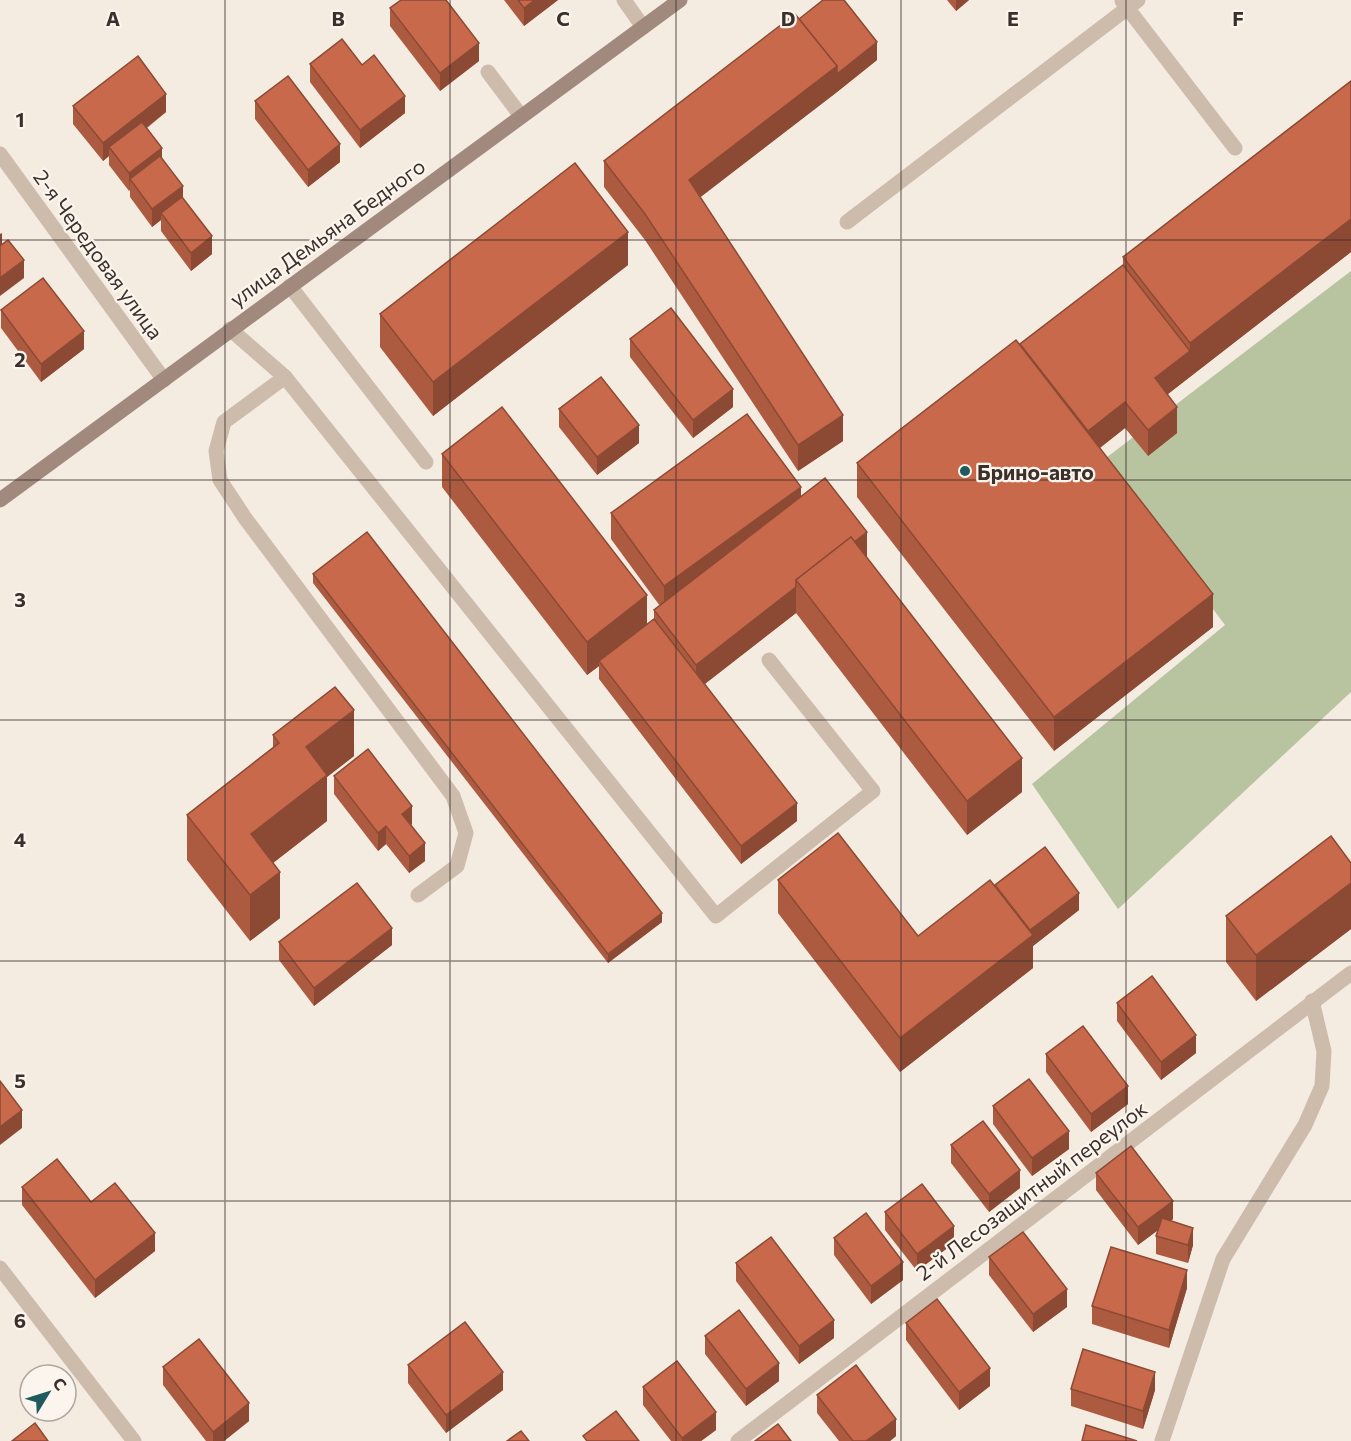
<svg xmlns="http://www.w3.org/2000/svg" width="1351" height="1441" font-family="Commissioner,sans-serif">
<rect width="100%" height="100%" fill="#f4ebe1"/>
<path fill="#b8c4a0" d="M1351,271V692L1118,909L1032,784L1225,625L1102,461Z"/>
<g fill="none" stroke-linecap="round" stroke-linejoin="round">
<g stroke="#cdbbac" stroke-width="15">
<path d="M624,0L643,27"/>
<path d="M1122,1L1235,148"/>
<path d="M488,72L521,116"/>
<path d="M847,222L1138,0"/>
<path d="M290,286L426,462"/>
<path d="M230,329L285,377L716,916L873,791L769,660"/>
<path d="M285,377L224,422L216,451L220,480L245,518L453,796L466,833L457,866L418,895"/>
</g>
<g stroke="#cdbbac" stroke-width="15">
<path d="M0,154L164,380"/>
<path d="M0,1268L134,1441"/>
<path d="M738,1441L1351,973"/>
<path d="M1162,1441L1223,1259L1305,1125L1322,1086L1324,1051L1312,1001"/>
</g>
<path stroke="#a18a7d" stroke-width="15" d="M0,500L680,0"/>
</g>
<g fill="#ac5a40">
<path d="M504,0H558L524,26Z"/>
<path d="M947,0H969L956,11Z"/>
<path d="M390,8L479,61L440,91L390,26Z"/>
<path d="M799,19L877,60L837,92L700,197L843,441L798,471L645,240L604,187V161Z"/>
<path d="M310,64L362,65L405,113L360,148L310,82Z"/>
<path d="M1351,81V252L1168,394L1177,433L1148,456L1125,428L1100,448L1213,627L1054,751L857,497V463L1020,344L1123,265V257Z"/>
<path d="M255,101L340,162L308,187L255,119Z"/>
<path d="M73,106L166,112L147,128L162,159L212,254L191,271L161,231V220L152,227L130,197V190L129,191L109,165V156L103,161L73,124Z"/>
<path d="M628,265L433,416L380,347V314Z"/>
<path d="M1,310L84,349L41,382L1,328Z"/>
<path d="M630,339L733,407L693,438L630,357Z"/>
<path d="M559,409L639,443L597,475L559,427Z"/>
<path d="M442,454L647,624L654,619V610L660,606L611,539V513L801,497L867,558L1022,792L967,835L796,613L704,684L797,821L741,864L599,679V666L587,675L442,487Z"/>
<path d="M313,574L662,922L608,963L313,583Z"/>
<path d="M273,735L354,756L327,777V821L273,863L280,918L250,941L187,860V815L273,748Z"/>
<path d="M334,776L412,824L411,825L425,861L409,873L386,844L378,851L334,794Z"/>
<path d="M1351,863V929L1256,1001L1226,962V916Z"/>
<path d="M778,880L918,936L1079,910L1033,946V968L900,1072L778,913Z"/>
<path d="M279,942L392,945L314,1006L279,960Z"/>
<path d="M1117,1003L1196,1053L1161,1080L1117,1021Z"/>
<path d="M1046,1054L1128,1104L1091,1132L1046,1072Z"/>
<path d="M993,1106L1069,1149L1032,1176L993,1124Z"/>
<path d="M951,1145L1020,1188L989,1212L951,1163Z"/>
<path d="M1096,1173L1173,1219L1171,1221L1193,1245L1188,1263L1156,1254V1236L1158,1230L1138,1245L1096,1190Z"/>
<path d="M22,1187L91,1202L155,1251L95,1298L22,1205Z"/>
<path d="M885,1212L954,1243L917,1271L885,1230Z"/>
<path d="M834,1238L903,1280L871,1304L834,1255Z"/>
<path d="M989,1257L1067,1307L1033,1332L989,1275Z"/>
<path d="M736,1263L834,1338L799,1364L736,1281Z"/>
<path d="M1187,1288L1169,1348L1092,1324V1306Z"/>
<path d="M906,1323L990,1386L959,1410L906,1340Z"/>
<path d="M705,1336L779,1381L746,1406L705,1354Z"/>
<path d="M408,1365L503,1390L446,1433L408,1383Z"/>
<path d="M163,1367L249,1421L224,1441H206L163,1385Z"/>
<path d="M643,1387L716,1430L701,1441H671L643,1405Z"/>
<path d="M1071,1389L1155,1390L1143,1429L1071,1406Z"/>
<path d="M817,1395L896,1436L890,1441H839L817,1413Z"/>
</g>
<g fill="#8c4a34">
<path d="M535,0H558L524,26V8Z"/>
<path d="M956,0H969L956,11Z"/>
<path d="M877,42V60L837,92L689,206V180L837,66Z"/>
<path d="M479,43V61L440,91V73Z"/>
<path d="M166,94V112L113,153L109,147V156L103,161V143Z"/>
<path d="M405,96V113L360,148V130Z"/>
<path d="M340,144V162L308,187V170Z"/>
<path d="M162,148V166L130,179L129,191V173Z"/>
<path d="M183,186V204L161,213V220L152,227V209Z"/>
<path d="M1351,219V252L1155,404V378L1190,351V343Z"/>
<path d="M628,232V265L433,416V382Z"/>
<path d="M2,233V251L0,252V234Z"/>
<path d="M212,236V254L191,271V253Z"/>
<path d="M24,260V278L0,296V278Z"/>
<path d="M84,331V349L41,382V364Z"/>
<path d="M733,389V407L693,438V420Z"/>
<path d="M1125,402V428L1084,460V434Z"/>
<path d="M1177,407V433L1148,456V430Z"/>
<path d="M843,415V441L798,471V445Z"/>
<path d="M639,425V443L597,475V457Z"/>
<path d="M801,487V513L664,612V586Z"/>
<path d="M867,532V558L799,584Z"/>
<path d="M796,587V613L696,691V665Z"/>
<path d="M1213,594V627L1054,751V717Z"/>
<path d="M647,595V629L599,661V666L587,675V642Z"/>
<path d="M354,710V756L327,777V821L251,880V834L306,747Z"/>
<path d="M1022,758V792L967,835V801Z"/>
<path d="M797,803V821L741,864V846Z"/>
<path d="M412,806V824L402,832V814Z"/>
<path d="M386,826V844L378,851V833Z"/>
<path d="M425,843V861L409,873V856Z"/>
<path d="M280,872V918L250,941V895Z"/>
<path d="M1351,883V929L1256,1001V955Z"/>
<path d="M1079,893V910L1033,946V968L900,1072V1038L1030,930Z"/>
<path d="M662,913V922L608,963V954Z"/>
<path d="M392,928V945L314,1006V988Z"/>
<path d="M1196,1035V1053L1161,1080V1062Z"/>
<path d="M1128,1086V1104L1091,1132V1114Z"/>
<path d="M22,1110V1128L0,1145V1127Z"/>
<path d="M1069,1131V1149L1032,1176V1158Z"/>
<path d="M1020,1170V1188L989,1212V1194Z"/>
<path d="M1173,1201V1219L1138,1245V1227Z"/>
<path d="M954,1226V1243L917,1271V1254Z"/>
<path d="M1193,1228V1245L1188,1263V1245Z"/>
<path d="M155,1233V1251L95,1298V1280Z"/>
<path d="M903,1262V1280L871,1304V1286Z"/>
<path d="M1187,1270V1288L1169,1348V1330Z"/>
<path d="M1067,1289V1307L1033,1332V1314Z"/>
<path d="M834,1320V1338L799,1364V1346Z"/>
<path d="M779,1363V1381L746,1406V1389Z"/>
<path d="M990,1368V1386L959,1410V1392Z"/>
<path d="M503,1372V1390L446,1433V1415Z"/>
<path d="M1155,1372V1390L1143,1429V1411Z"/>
<path d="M249,1403V1421L224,1441H213V1432Z"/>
<path d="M716,1412V1430L701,1441H682V1438Z"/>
<path d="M896,1419V1436L890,1441H866Z"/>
</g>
<g fill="#c8694b" stroke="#8c4a34" stroke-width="1.5">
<path d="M401,0H446L479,43L440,73L390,8Z"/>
<path d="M518,0H535L524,8Z"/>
<path d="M823,0H844L877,42L837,74V66L799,19Z"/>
<path d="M795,14L837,66L689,180L843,415L798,445L645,214L604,161Z"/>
<path d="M342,39L362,65L374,55L405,96L360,130L310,64Z"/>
<path d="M138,56L166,94L103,143L73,106Z"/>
<path d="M288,76L340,144L308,170L255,101Z"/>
<path d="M1351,81V219L1190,343L1123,257Z"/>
<path d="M142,122L162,148L129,173L109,147Z"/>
<path d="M160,156L183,186L152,209L130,179Z"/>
<path d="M575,163L628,232L433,382L380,314Z"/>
<path d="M182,197L212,236L191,253L161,213Z"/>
<path d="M8,240L24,260L0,278V246Z"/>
<path d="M1123,265L1190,351L1155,378L1177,407L1148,430L1125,402L1088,431L1020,344Z"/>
<path d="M43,278L84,331L41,364L1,310Z"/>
<path d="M671,308L733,389L693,420L630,339Z"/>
<path d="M1016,340L1213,594L1054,717L857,463Z"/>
<path d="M601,377L639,425L597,457L559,409Z"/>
<path d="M502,407L647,595L587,642L442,454Z"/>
<path d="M747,414L801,487L664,586L611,513Z"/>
<path d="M825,478L867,532L854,542L851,537L796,580V587L696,665L654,610Z"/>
<path d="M367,532L662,913L608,954L313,574Z"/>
<path d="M851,537L1022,758L967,801L796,580Z"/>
<path d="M654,619L797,803L741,846L599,661Z"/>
<path d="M335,687L354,710L306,747L327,775L251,834L280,872L250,895L187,815L279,743L273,735Z"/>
<path d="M368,749L412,806L402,814L425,843L409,856L386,826L378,833L334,776Z"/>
<path d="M838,833L918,936L990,880L1033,935L900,1038L778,880Z"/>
<path d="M1331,836L1351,863V883L1256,955L1226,916Z"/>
<path d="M1045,847L1079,893L1030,930L995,885Z"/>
<path d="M357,883L392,928L314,988L279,942Z"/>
<path d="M1152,976L1196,1035L1161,1062L1117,1003Z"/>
<path d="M1083,1026L1128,1086L1091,1114L1046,1054Z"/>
<path d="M1029,1079L1069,1131L1032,1158L993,1106Z"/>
<path d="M0,1081L22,1110L0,1127Z"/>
<path d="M983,1121L1020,1170L989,1194L951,1145Z"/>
<path d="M1131,1146L1173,1201L1138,1227L1096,1173Z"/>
<path d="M57,1159L91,1202L115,1183L155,1233L95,1280L22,1187Z"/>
<path d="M922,1184L954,1226L917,1254L885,1212Z"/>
<path d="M866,1213L903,1262L871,1286L834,1238Z"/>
<path d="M1162,1218L1193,1228L1188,1245L1156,1236Z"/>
<path d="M1023,1232L1067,1289L1033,1314L989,1257Z"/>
<path d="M771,1237L834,1320L799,1346L736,1263Z"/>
<path d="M1111,1247L1187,1270L1169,1330L1092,1306Z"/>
<path d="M937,1299L990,1368L959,1392L906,1323Z"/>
<path d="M739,1310L779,1363L746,1389L705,1336Z"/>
<path d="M465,1322L503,1372L446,1415L408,1365Z"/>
<path d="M199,1339L249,1403L213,1432L163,1367Z"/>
<path d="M1083,1349L1155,1372L1143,1411L1071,1389Z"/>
<path d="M677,1361L716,1412L682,1438L643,1387Z"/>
<path d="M856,1365L896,1419L866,1441H853L817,1395Z"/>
<path d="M616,1411L639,1441H587L583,1436Z"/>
<path d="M35,1423L48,1441H12Z"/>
<path d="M778,1424L791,1441H755Z"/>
<path d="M1086,1425L1137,1441H1082Z"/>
<path d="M521,1431L529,1441H507Z"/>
</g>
<path fill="none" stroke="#3b302b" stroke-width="1.5" stroke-opacity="0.55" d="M225,0V1441M450,0V1441M676,0V1441M901,0V1441M1126,0V1441M0,240H1351M0,480H1351M0,720H1351M0,961H1351M0,1201H1351"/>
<circle fill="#1f5a5e" stroke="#fbf5ee" stroke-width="2" cx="965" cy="471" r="6"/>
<g text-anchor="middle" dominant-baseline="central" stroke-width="4.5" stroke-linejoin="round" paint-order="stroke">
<g font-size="21" fill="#3b302b" stroke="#fbf5ee">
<text transform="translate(327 232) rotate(-36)">улица Демьяна Бедного</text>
<text transform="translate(99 254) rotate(54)">2-я Чередовая улица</text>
<text transform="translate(1031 1190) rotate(-37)">2-й Лесозащитный переулок</text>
</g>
<g font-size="21" font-weight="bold" fill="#3b302b" stroke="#fbf5ee" text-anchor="start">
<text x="977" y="471">Брино-авто</text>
</g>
</g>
<g font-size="20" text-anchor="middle" font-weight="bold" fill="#3b302b" stroke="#fbf5ee" stroke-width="4.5" stroke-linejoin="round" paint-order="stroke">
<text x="113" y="26">A</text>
<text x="338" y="26">B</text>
<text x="563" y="26">C</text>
<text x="788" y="26">D</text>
<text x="1013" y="26">E</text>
<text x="1238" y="26">F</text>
<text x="20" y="127">1</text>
<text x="20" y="367">2</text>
<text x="20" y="607">3</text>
<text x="20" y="847">4</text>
<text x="20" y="1088">5</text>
<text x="20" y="1328">6</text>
</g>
<g transform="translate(48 1393) rotate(52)"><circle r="28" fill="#fbf5ee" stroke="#aea6a0" stroke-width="1.5"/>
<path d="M0-4.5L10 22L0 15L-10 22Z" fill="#1f5a5e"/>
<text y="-9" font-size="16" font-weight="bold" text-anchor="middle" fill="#3b302b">С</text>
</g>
</svg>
